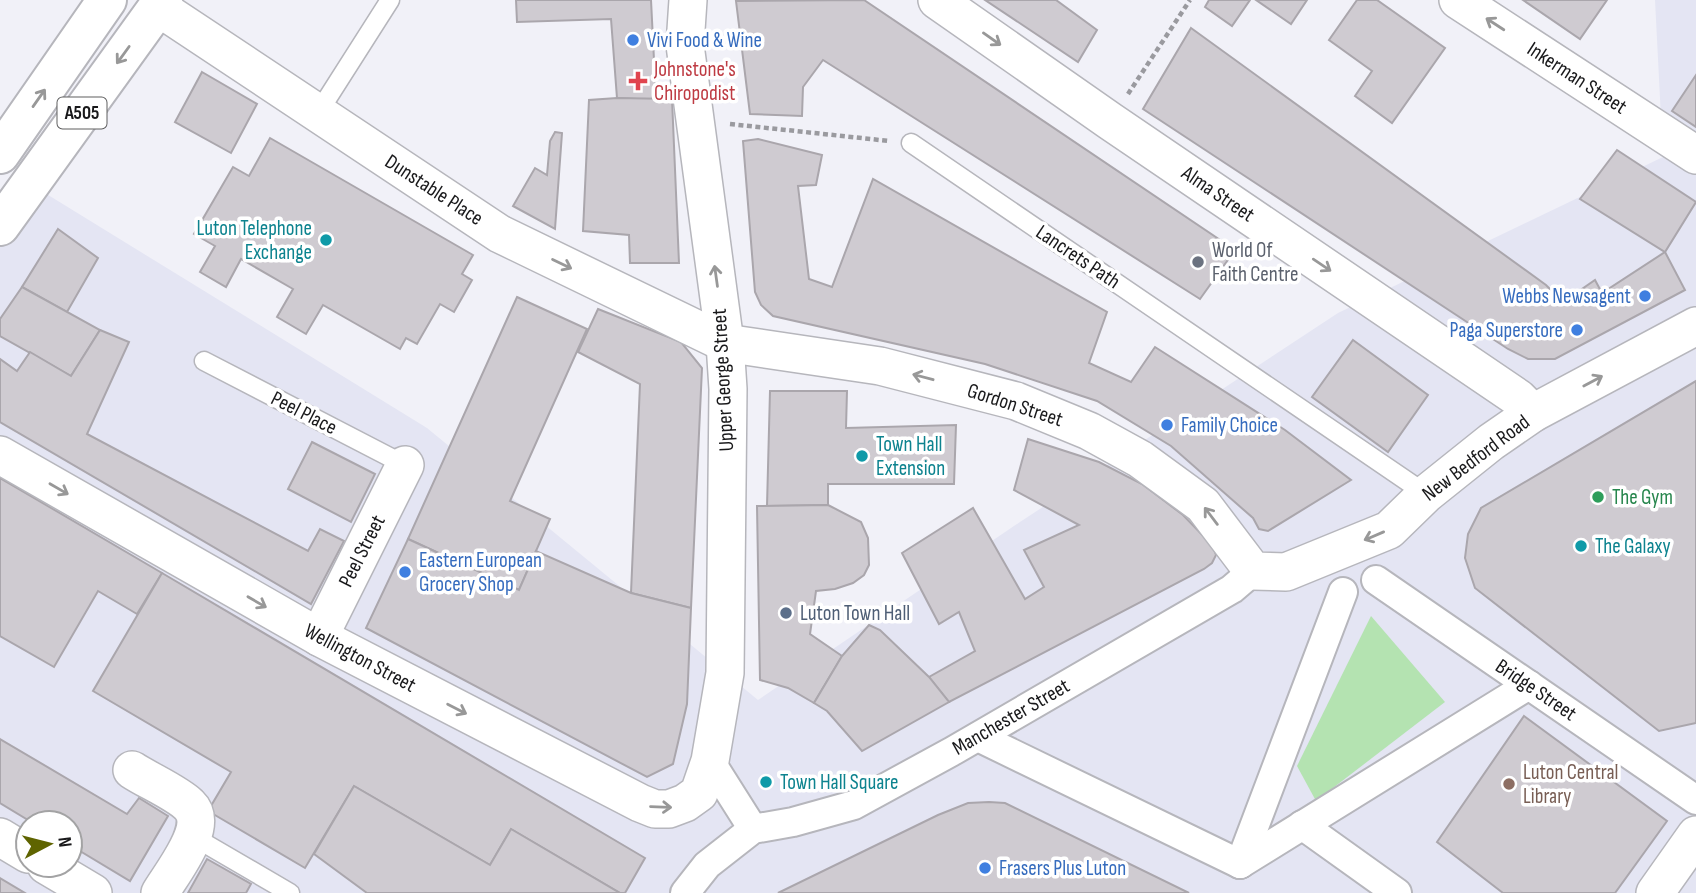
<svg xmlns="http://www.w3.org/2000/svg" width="1696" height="893" font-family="'Sofia Sans Condensed',sans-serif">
<rect width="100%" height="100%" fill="#f1f1f8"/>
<path fill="#e4e5f3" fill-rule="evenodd" d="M1655,0H1696V893H0V194L14,174L427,428L758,700L1020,522L1338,313L1663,157ZM28,823H70V865H28Z"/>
<path fill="#b4e3b1" d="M1371,616L1445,702L1316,801L1297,766Z"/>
<g fill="#cfcbd1" stroke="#aaa6ac" stroke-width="2">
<path d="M516,0H651L656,100L617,98L611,19L517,22Z"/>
<path d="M864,0L1235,250L1200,299L823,60L803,87L802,116L750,114L736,1Z"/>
<path d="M985,0H1056L1097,30L1078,62Z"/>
<path d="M1209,0H1250L1232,26L1205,7Z"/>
<path d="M1256,0H1307L1291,24Z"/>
<path d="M1357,0H1377L1445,48L1392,123L1355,96L1372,71L1329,40Z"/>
<path d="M1523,0H1607L1580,39Z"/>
<path d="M1191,28L1546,285L1563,302L1595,280L1602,293L1665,252L1685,290L1555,359H1528L1508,349L1143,109Z"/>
<path d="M202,72L257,104L231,153L175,122Z"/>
<path d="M1696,75V127L1672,111Z"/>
<path d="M617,98L672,99L679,263H630L629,235L583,231L589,100Z"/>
<path d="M555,132L562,133L555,229L513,206L535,168L547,175L550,141Z"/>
<path d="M270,138L473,255L462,274L472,280L454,312L440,304L417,344L406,338L400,349L323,305L306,334L277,317L293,289L241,259L226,287L200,272L215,246L194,234L233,167L249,176Z"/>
<path d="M758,139L822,155L816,185L798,186L809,279L832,287L873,179L1107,312L1089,363L1131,382L1155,347L1285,430L1351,480L1268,531L1259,529L1253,518L1171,446L1097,401L985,364L773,316L761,305L755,292L743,141Z"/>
<path d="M1617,150L1696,202L1665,252L1580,199Z"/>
<path d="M58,229L98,258L67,312L22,287Z"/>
<path d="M22,287L100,330L71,376L0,336V319Z"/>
<path d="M517,297L587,329L510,501L550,519L519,590L408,539Z"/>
<path d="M598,309L681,342L702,368L691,608L631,593L640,384L578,352Z"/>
<path d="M100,330L129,342L87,434L308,551L320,529L344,541L311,604L0,422V359L17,371L30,352L71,376Z"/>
<path d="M1353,340L1428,395L1388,452L1312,397Z"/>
<path d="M1696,381V723L1659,731L1475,588L1465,558L1468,534L1481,508Z"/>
<path d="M770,391H847L846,428L956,425L954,484H828V505L767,506Z"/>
<path d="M1028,439L1099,462L1142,484L1183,515L1213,546L1216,555L1212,563L1204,569L949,702L929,677L975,651L959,612L939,624L902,553L973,508L1025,599L1044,587L1024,550L1079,525L1014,490Z"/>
<path d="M312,442L375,474L351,522L288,489Z"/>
<path d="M0,478L162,573L137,614L98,591L54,667L0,636Z"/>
<path d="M828,505L861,522L868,538L869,565L864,575L853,583L835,589L816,591L810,634L842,656L814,703L788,688L760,680L757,506Z"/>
<path d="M408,539L519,590L536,551L631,593L691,608L687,704L673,764L647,777L366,628Z"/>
<path d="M162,573L645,858L625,893H620L511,829L490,865L354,786L305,868L208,811L231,772L93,691Z"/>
<path d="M869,625L880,630L929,677L949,702L862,751L827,711L814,703L842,656Z"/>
<path d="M1524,716L1667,821L1615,893H1503L1437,842Z"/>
<path d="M0,739L127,814L139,798L168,816L130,881L70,845V823H33L0,803Z"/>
<path d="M354,786L490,865L511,829L620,893H367L314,854Z"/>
<path d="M989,802L1005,803L1189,893H778L938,815L968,803Z"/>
<path d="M207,859L251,884L246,893H188Z"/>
<path d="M0,878L25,893H0Z"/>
</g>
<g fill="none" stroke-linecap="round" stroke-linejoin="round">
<defs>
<g id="service">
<path d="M318,113L390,0"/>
<path d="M911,143L1426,494"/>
<path d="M204,361L405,465"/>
<path d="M194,837L290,893"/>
</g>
<g id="pedestrian">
<path d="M1376,580L1696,800"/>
<path d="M978,737L1240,864"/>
<path d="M710,761L753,829"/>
<path d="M1302,825L1397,893"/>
<path d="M1240,864L1529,685"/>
<path d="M1240,864L1343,592"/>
<path d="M685,893L707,865L753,829L793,822L854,805L951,752L1232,589L1253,571"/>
</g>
<g id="minor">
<path d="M937,0L1110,121L1518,398L1533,413"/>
<path d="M1458,0L1696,155"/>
<path d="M158,7L500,234L725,343L880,366L1016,401L1089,431L1140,459L1203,505L1253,571L1286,572L1389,530L1426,494L1491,442L1533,413L1696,326"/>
<path d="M0,455L319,637L640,803L655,809H669L685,803L699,793L710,761L725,673L728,389L725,343L685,45L688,0"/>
<path d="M319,637L405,465"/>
<path d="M132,770C147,780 177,793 189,805C211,826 171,874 160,893"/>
<path d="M0,837L28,854"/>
<path d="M46,865L93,893"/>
<path d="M1655,893L1696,835"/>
</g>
<g id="trunk">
<path d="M0,154L107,0"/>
<path d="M0,226L163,0"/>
</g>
</defs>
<use href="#service" stroke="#b6b6bc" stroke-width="21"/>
<use href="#pedestrian" stroke="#b6b6bc" stroke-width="32"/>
<use href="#minor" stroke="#b6b6bc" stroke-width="40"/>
<use href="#trunk" stroke="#b6b6bc" stroke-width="42"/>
<g stroke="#9a9a9f" stroke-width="4.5" stroke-dasharray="5 3.5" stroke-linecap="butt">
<path d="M1128,94L1190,0"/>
<path d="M730,124L889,141"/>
</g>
<use href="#service" stroke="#fff" stroke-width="18"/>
<use href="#pedestrian" stroke="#fff" stroke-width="28"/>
<use href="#minor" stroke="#fff" stroke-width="37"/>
<use href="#trunk" stroke="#fff" stroke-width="38"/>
</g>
<defs><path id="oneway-shaft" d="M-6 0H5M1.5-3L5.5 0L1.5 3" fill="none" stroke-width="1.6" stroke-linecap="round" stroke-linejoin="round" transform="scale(1.75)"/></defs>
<g stroke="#989898">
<use href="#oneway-shaft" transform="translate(1495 24) rotate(-147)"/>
<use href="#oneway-shaft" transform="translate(992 39) rotate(35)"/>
<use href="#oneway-shaft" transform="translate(123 55) rotate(126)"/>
<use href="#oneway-shaft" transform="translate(39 98) rotate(-55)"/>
<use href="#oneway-shaft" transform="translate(562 264) rotate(26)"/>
<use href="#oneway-shaft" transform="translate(1322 265) rotate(34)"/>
<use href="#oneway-shaft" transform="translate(716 276) rotate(-98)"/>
<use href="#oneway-shaft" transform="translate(923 377) rotate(-165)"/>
<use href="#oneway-shaft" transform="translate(1593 381) rotate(-28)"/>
<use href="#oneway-shaft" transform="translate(59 489) rotate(30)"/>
<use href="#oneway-shaft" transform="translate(1211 516) rotate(-127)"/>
<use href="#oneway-shaft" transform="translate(1374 536) rotate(157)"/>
<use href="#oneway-shaft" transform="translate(257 602) rotate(30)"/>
<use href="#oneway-shaft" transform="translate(457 709) rotate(27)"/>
<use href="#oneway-shaft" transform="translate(661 807) rotate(2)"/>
</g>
<g fill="#3f7fe0" stroke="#fff" stroke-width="2.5">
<circle cx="633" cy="40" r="7"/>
<circle cx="1645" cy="296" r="7"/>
<circle cx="1577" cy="330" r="7"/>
<circle cx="1167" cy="425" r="7"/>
<circle cx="405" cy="572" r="7"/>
<circle cx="985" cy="868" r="7"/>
</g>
<path fill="#e0444e" stroke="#fff" stroke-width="2.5" d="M634.5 70.5h7v7h7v7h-7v7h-7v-7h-7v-7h7z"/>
<g fill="#0f9aa8" stroke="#fff" stroke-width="2.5">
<circle cx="326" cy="240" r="7"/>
<circle cx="862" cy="456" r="7"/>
<circle cx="1581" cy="546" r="7"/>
<circle cx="766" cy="782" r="7"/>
</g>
<circle fill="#6b7280" stroke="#fff" stroke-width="2.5" cx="1198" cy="262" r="7"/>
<circle fill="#2e9e5b" stroke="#fff" stroke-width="2.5" cx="1598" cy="497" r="7"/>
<circle fill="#5c6f8a" stroke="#fff" stroke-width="2.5" cx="786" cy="613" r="7"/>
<circle fill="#8d6e63" stroke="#fff" stroke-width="2.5" cx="1509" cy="784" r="7"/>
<g text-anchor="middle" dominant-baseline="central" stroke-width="7" stroke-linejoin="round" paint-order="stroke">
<rect fill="#fff" stroke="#5e5e5f" stroke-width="2" x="57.5" y="97.5" width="49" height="31" rx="5"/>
<g font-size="19" font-weight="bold" fill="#19191b">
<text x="82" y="113">A505</text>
</g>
<g font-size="21" fill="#366cbe" stroke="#fff" text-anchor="start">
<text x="647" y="40">Vivi Food &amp; Wine</text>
<text x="1631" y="296" text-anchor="end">Webbs Newsagent</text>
<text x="1563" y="330" text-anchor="end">Paga Superstore</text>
<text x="1181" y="425">Family Choice</text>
<text x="419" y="560">Eastern European<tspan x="419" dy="24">Grocery Shop</tspan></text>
<text x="999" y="868">Frasers Plus Luton</text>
</g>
<g font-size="21" fill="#be3a42" stroke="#fff" text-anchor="start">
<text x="654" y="69">Johnstone's<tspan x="654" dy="24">Chiropodist</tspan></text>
</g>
<g font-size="21" fill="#19191b" stroke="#fff">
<text transform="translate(1577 78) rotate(33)">Inkerman Street</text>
<text transform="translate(434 190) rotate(33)">Dunstable Place</text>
<text transform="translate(1218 194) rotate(34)">Alma Street</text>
<text transform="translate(1078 257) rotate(34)">Lancrets Path</text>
<text transform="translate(723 380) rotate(-93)">Upper George Street</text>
<text transform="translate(1015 405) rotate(18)">Gordon Street</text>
<text transform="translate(304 413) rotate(27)">Peel Place</text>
<text transform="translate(1476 458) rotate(-37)">New Bedford Road</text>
<text transform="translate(362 551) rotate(-63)">Peel Street</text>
<text transform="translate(360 658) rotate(28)">Wellington Street</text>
<text transform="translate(1536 690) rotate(34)">Bridge Street</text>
<text transform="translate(1011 717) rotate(-30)">Manchester Street</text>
</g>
<g font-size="21" fill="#0d838f" stroke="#fff" text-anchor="start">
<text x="312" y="228" text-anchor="end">Luton Telephone<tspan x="312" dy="24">Exchange</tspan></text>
<text x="876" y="444">Town Hall<tspan x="876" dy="24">Extension</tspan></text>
<text x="1595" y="546">The Galaxy</text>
<text x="780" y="782">Town Hall Square</text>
</g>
<g font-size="21" fill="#5b616d" stroke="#fff" text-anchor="start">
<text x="1212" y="250">World Of<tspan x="1212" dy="24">Faith Centre</tspan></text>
</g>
<g font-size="21" fill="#27864d" stroke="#fff" text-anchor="start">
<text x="1612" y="497">The Gym</text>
</g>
<g font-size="21" fill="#4e5e75" stroke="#fff" text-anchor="start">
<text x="800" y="613">Luton Town Hall</text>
</g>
<g font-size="21" fill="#785e54" stroke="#fff" text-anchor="start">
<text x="1523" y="772">Luton Central<tspan x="1523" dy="24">Library</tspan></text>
</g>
</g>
<g transform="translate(49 844) rotate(83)"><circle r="33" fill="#ffffff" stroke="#a3a3a4" stroke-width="2"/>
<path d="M0-5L12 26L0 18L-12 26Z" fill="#5f6400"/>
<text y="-10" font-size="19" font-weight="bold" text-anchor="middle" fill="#19191b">N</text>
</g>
</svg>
